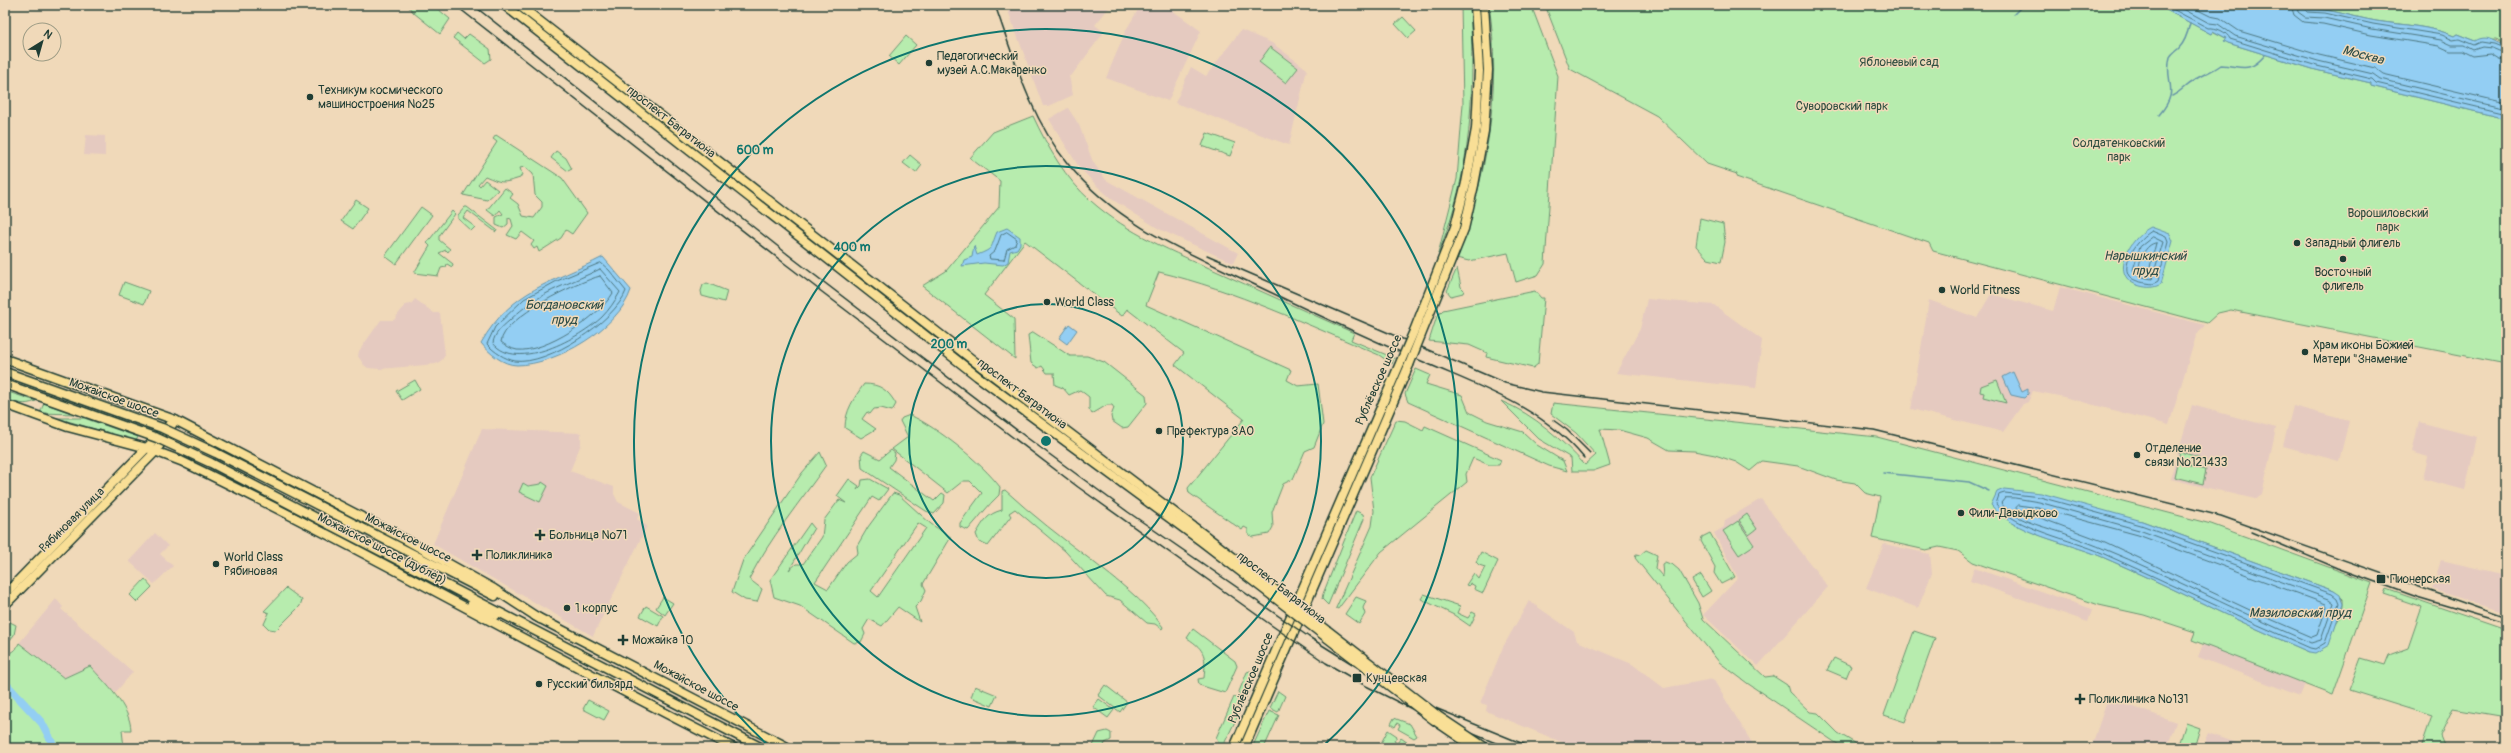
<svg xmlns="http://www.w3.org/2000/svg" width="2511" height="753" font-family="Pangolin,sans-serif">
<rect width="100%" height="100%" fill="#f0d9b9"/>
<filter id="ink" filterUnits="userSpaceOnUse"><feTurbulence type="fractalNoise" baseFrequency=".025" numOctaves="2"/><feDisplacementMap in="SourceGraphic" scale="8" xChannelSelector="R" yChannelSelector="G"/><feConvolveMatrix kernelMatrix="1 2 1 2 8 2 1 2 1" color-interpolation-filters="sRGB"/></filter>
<g filter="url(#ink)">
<g fill="#e5cac0">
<path d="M1006,5H1111L1095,25L1104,32L1072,75L1069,76L1073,95L1049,106H1043Z"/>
<path d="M1141,5H1165L1201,31L1168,101L1106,78L1126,30Z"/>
<path d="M1241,30L1272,43L1307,69L1289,145L1175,103L1191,67L1206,76Z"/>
<path d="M1068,108L1079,125L1093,162L1106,180L1238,253L1233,263L1159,229L1113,200L1096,185L1079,167L1049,119Z"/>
<path d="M86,135L105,136V156L84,155Z"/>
<path d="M2060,287L2205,325L2196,336L2169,425L2064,397L2033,391L2028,402L2023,404L2003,432L1911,409L1929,300L1977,318L1991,294L2053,311Z"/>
<path d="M415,299L434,313H440L445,355L442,360L436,364L380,369L368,368L364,365L358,356L359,351L381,320H394L405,305L411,304Z"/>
<path d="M1647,299L1714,305L1762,340L1756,388L1616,373L1640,329Z"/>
<path d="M2192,405L2276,428L2262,494L2255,499L2170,479Z"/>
<path d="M2293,406L2349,421L2339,461L2283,446Z"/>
<path d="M2419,422L2477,437L2465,490L2423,479L2428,457L2412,452Z"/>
<path d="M482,429L581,433V444L570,471L614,487V494L618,502L640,513L637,519L647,526L593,636L433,544Z"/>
<path d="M1761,499L1828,587L1758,666L1703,615L1738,578L1714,533L1724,527L1725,520Z"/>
<path d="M155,533L168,546L160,554L173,566L154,584L129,561Z"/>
<path d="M1884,544L1930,554L1932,573L1918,608L1866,588Z"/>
<path d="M2441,560L2506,575V613L2432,589Z"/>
<path d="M1974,568L2092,609L2088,622L1970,581Z"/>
<path d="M56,599L63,607L61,609L133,672L115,693L90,667L64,678L19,643Z"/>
<path d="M1529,601L1574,632L1577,641L1632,664L1664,688L1713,679L1755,748H1576L1486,711L1487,705L1480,703L1503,647Z"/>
<path d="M2203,644L2305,684L2300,696L2198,657Z"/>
<path d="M2108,698L2176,722L2167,748H2091Z"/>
<path d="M2208,733L2251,748H2202Z"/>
</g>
<g fill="#b7ecae" stroke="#6b9471" fill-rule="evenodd">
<path d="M407,5H433L450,19L440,34L414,13Z"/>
<path d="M1461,5H1470C1475,93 1472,171 1438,254L1457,179L1463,104Z"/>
<path d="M1489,5H1531L1558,76L1545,264L1538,275L1516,282L1508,253L1469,261L1456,258C1487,180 1502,88 1489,5Z"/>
<path d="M1545,5H2157L2211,34L2212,31L2226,38L2228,43L2316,70L2371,83V86L2506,119V364L2231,310L2218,313L2207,323L1933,251L1929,243L1736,177L1737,174L1707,164L1657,116L1570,69Z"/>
<path d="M2304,5H2506V45L2496,40L2475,41L2457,34L2454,36C2431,26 2402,25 2376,21C2353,17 2331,9 2307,8Z"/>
<path d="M1403,17L1416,31L1408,38L1395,24Z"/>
<path d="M457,33L464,39L469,34L490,49L491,59L485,63L453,38Z"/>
<path d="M906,36L916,45L899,65L889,56Z"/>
<path d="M1270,47L1298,68L1286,83L1259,62Z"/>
<path d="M1033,116C1048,148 1065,178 1091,201C1128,234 1174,252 1218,272C1263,292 1309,313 1354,333L1351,340L1394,358L1392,364L1379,355C1308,325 1235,290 1159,272L1146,305L1291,370L1287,380L1298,386L1318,384L1323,424L1314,447L1305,451L1293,479L1283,484L1272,512L1273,527L1269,534L1253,537L1248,534V529L1244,527L1242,530L1189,493L1188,488L1244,419L1175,365L1184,353L1127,309L1122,316L1025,241L984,295L1014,319L1015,359L922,286L946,271L999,207L1000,181L970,158L993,132Z"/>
<path d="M1207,133L1235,143L1230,156L1202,146Z"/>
<path d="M496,135L562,178L587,213L572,234L566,230L561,238L539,252L537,247L534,249L531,245L534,241L522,232L516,239L507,235L513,226L511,219L508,218V224L503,228L496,225V217L503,214L500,210L495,216L487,210L505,188L513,194L510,198L518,204L523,216L534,218L542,207V202L535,195L533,174L525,167L520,168L522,174L520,178C501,184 502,183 485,176L478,184L480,186L485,180L498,190L487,200L463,195L497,142L493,139Z"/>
<path d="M556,151L566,158L572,169L568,171L551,158Z"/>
<path d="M910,155L922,165L916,173L903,163Z"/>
<path d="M356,200L368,208L353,229L341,221Z"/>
<path d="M421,207L432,215L396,264L385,256Z"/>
<path d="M465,207H467L497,230L496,232L468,211L463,218L475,227L471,231L458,219V215Z"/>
<path d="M452,211L455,214L439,236V240L450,249L448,252L446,250L439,253L453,264L452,267L447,264L446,267L441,268L438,276L414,273L430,246L427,243Z"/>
<path d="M1700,218L1723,224L1725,242L1721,262L1708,259L1696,246Z"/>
<path d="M1457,268L1461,287L1464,290L1463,293L1451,296L1447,291Z"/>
<path d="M124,282L149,291L144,304L119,295Z"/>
<path d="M707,283L727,291L724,302L702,296L701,291L703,285Z"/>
<path d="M1535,291L1541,298H1544L1538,364L1533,368L1486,357L1487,353L1469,345L1429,341L1437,316L1443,310Z"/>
<path d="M1033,332L1070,356H1087L1104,362L1146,395L1147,403L1128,427L1122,428L1112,421L1111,416L1114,408L1112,405H1107L1092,414L1089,409V397L1080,390L1069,395L1063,388L1055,385L1054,373H1047L1042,366L1038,368L1031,363L1028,335Z"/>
<path d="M1416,369L1430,375L1426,384L1462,395L1469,412L1487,421L1523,432L1537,445L1563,461L1567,471L1549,466L1408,402L1405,394Z"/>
<path d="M415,380L420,389L402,400L396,391Z"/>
<path d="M1997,380L2006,403L1983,397L1984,393L1980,392L1981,386Z"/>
<path d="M864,384C880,384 888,390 896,404L892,411L881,408L874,409L870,414L867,412L862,419L876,429L861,438L845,428C845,411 854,398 864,384Z"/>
<path d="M5,391L36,401C24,406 17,403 5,399Z"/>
<path d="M1501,401C1535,415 1561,439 1585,465L1596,455L1576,433L1551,414L1553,403L1877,437L2211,524L2372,583L2333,695L2192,640L2195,632L2144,615L2099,605L1990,568L1973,562L1958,551L1939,547L1926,550L1872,538L1880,497L1865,493L1855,483L1836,480L1798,466L1762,461L1750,471L1736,462L1715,455L1694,451L1669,450L1648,438L1619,430L1600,429L1610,465L1593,471H1572L1571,458L1539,439ZM1992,505L2142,521L2334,591L2343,599C2345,622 2324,637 2309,652C2238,622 2170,586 2100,556C2067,542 2014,534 1992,505Z"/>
<path d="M44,403L74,414L40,413Z"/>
<path d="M910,415C938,428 981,462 1000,487L999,495C987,506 979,518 968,530L960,527V523L982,493L970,481H963L948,493L892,449L908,437L900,421L902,418Z"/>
<path d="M57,418H84L138,437L136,441Z"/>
<path d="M1396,420L1405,421L1423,430L1425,426L1501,460L1499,465H1489L1473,458L1466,474L1467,482L1381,552L1338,609L1336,608L1372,526L1374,511L1370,477Z"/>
<path d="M891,450L895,453L894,460L889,467L934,501L942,493L945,495L944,503L934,514L926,511L862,468L861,455L864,451L880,459Z"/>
<path d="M820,452L826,465C800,502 770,538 749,579L762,589L757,602L745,600L732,592L743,560L802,473Z"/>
<path d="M2180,452L2199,457L2197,467L2177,462Z"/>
<path d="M2177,463L2206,470L2203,484L2174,477Z"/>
<path d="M849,479L859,486L857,490L861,486L862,480L870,479L888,489L879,501L872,497L815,582L828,589L847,562L858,553L857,546L868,527L893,493L899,495L931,524L951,537L923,584L926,590L921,601L915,607L920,622L898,607L882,626L869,619L863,629L865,634L861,642L854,643L800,606L774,597L770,580L810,523L814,528L789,570L796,564H803L822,537L824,520L839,500L846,503L837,496ZM918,523L926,528L878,597L871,591Z"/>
<path d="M542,482L548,486L540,502L519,492L523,483L528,486L541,484Z"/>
<path d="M1005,490C1032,515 1062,538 1091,560C1117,581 1143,599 1163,627L1162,629L1155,624L1147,623L1120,600L1106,596L1065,551L1015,509L1009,513L1011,516L988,546L979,542L976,534C984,521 987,514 1002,510V491Z"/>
<path d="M1356,511L1363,514L1364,519L1328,605L1322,599L1323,594Z"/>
<path d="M1747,514L1757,529L1749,535L1739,520Z"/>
<path d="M1738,521L1754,545L1739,555L1723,531Z"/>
<path d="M1710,533L1735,577L1721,584L1714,573L1715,567L1701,541L1702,537Z"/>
<path d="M1646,550L1657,555L1655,568L1663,577L1662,564L1665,562L1673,565L1679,570L1698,603L1703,619L1765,677L1773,676L1787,685L1789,692L1810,712L1818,713L1838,733L1855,743L1857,748H1845L1839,745L1747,683L1719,662L1635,558L1636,554L1640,555Z"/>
<path d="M1481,552L1498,561L1483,593L1474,589L1475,586L1470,583L1469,586L1466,585L1474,573L1479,579L1485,567L1479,565L1476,562Z"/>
<path d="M1701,575L1711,591L1702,597L1692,580Z"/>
<path d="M145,579L152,587L137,602L130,595Z"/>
<path d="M286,588L302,600L300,606L276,630L269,629L264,624L269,613L264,611Z"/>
<path d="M2386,589L2506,630V717L2453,708L2440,736L2445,748H2421L2432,716L2349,690L2361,658L2385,665L2389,655L2408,648L2422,607L2384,594Z"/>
<path d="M1424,594L1460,606L1457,613L1468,618L1472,612L1476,614L1470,626L1454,615L1421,599Z"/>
<path d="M663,597L673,603L665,615L656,608Z"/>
<path d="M1356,597L1366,601L1363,608L1365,614L1359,624L1345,614Z"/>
<path d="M646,606L663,616L658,626L640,616Z"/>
<path d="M8,621L16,625L14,635L5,646V624Z"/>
<path d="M1193,629L1235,661L1237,666L1225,693L1199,685L1198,679L1204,678C1206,657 1206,650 1187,638Z"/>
<path d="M1914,631L1935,638L1905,722L1884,715Z"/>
<path d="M19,643L64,678L90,666C105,683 130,706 131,730H122L124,748H5V656L16,649Z"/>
<path d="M1834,658L1851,666L1846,678L1827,670Z"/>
<path d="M1250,671L1256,674L1246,698L1238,694L1247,672Z"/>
<path d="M1105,685L1127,702L1120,712L1098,695Z"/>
<path d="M975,686L997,695L992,706L971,697Z"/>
<path d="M1278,691L1285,696L1278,712L1270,708Z"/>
<path d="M1234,697L1245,701L1223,746L1219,744L1216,738Z"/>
<path d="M1099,699L1114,710L1108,718L1093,707Z"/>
<path d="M588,700L609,711L604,720L583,709Z"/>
<path d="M1269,711L1279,715L1264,748H1252Z"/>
<path d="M1394,718L1410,724L1417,736L1414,738L1398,729L1400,725L1397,723L1395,727L1391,724Z"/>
<path d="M2186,723L2200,728L2194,748H2178Z"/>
<path d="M1388,730L1397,736L1394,741L1397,743L1401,738L1415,748H1388L1389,745L1381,743Z"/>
<path d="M1107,731L1111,733V740L1105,743L1103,748H1092L1099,733Z"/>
</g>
<g fill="#93cef3" stroke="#6594a7">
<path d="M2157,5H2304L2307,8C2331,9 2353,17 2376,21C2402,25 2431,26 2454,36L2457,34L2475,41C2489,33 2494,44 2506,45V119L2371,86V83L2316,70L2228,43L2224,41L2226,38L2213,31L2211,34Z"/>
<path d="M2151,227L2170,234L2173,241L2161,284C2154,288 2148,288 2140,286C2107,277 2130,237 2151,227Z"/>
<path d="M1007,228L1020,237V244L1017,249L1010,251L1008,262L1003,265L984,263L962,266L964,260L972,257L974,246L977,255C995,248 990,248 997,232Z"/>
<path d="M603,257L631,290C619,328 556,365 517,365C503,365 489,353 481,343C512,289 552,283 603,257Z"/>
<path d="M1069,324L1077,330L1067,344L1059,338Z"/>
<path d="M2013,372L2022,392L2028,389V394L2024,398L2011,395L2003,377Z"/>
<path d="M2004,489L2041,493L2142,521L2334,591L2340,595L2343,603L2329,645L2315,653L2309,652C2238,622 2170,586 2100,556C2066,542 2014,534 1991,505L1997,492Z"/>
</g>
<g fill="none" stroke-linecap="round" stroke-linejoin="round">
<g stroke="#4d7780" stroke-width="1">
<path d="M2165,5L2208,28C2216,27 2227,32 2230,39L2317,66L2372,79L2376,83L2506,114"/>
<path d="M2176,5L2209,23L2218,24L2235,36L2318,61L2373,74L2380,79L2506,109"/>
<path d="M2188,5L2210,16L2220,18L2239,31L2319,55L2375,68L2383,74L2506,103"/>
<path d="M2291,5L2294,15L2303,22L2323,24L2371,35L2439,46L2450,51H2462L2472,56L2490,54L2498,59L2506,60"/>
<path d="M2297,5L2298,12L2305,17L2324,18L2372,29L2441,40L2452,45H2464L2473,50L2482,47L2492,48L2506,54"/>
<path d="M2302,5L2307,12L2325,13L2373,24L2442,35L2453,40L2459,39L2474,45L2481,42L2494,44L2506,49"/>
<path d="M2152,231L2166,237L2168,242L2158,281L2153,284C2146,283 2134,282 2129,276C2120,262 2140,237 2152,231Z"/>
<path d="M1007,232L1017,239L1015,245L1007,249L1004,260L990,259L989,256L995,251L1001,235Z"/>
<path d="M2153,237L2163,242L2152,279L2138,276L2133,270L2140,247Z"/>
<path d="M2156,243L2149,271L2140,270C2137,262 2146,243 2156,243Z"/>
<path d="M601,263L609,270L626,291C615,321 547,366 515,361C505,359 494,352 487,344L495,327L524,299L557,281Z"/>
<path d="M600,269L620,292C615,301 609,310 602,317C581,337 517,373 493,343C494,334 502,327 509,321C540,291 563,287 600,269Z"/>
<path d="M600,276L613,293C599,317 545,353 517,350C511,349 505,345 501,342C503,317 578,282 600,276Z"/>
<path d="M2005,493L2040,497L2141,525L2332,594L2337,598L2339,603L2325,643L2315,649L2310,648C2240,618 2172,584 2102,553C2074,540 2014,529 1996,504L1999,495Z"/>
<path d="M2015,498L2039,502L2139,530L2329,599L2334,603L2321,640L2311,643C2229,608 2150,565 2066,534C2046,527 2014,521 2001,503L2005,498Z"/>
<path d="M2019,505L2038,508L2138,535L2326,604L2327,606L2317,635L2312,637L2254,612L2105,542L2022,511L2016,508Z"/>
</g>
<g stroke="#6594a7" stroke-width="1.5">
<path d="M2014,14L2023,5"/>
<path d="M2172,96C2181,92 2184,86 2193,81C2202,74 2212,72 2221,65C2242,66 2249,74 2265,55"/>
<path d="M2159,115C2182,88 2163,83 2170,57C2172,53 2176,51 2179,48C2185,42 2188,32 2190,23"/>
<path d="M1883,473L1969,482L1989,491"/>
</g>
<path stroke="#93cef3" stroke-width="8" d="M5,683L42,723L55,748"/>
<defs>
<g id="major">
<path d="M504,5L977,376"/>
<path d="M519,5L983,368"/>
<path d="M1414,331L1455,227L1466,183L1476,129L1479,71L1475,5"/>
<path d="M1421,335L1464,229L1474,185L1484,131L1488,70L1484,5"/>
<path d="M5,359L175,420L408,541L494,589L540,619"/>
<path d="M5,404L68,427L147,448L181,461C368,551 548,655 734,748"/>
<path d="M335,514L495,596"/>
<path d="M330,525L762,748"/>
<path d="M5,594L168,426"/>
<path d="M5,605L156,451L175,420"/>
<path d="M471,605L496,615"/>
<path d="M535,616L789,748"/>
<path d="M1234,748L1401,361"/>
<path d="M1244,748L1409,365"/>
</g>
</defs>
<use href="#major" stroke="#1f3d34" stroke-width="11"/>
<use href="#major" stroke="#f9df96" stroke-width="8"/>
<g stroke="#1f3d34" stroke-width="1.5">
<path d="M455,5L784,263L1078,487L1271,625L1326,663L1366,686L1414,710L1508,748"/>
<path d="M473,5L795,260L1026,437L1128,512L1309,637L1370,675L1428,705L1533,748"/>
<path d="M995,5C1014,59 1031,119 1068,164C1116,223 1182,250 1249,282C1307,310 1366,338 1426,363C1483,388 1543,408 1584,458"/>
<path d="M1207,255L1505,383L1542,392L1874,430L2221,516L2506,618"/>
<path d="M1553,420L1567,430L1590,453"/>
<path d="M2251,532L2337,568L2417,597L2501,622"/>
</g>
<defs>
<g id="major-bridge">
<path d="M1401,361L1414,331"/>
<path d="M1409,365L1421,335"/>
<path d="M983,368L1207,537L1438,716L1486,748"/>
<path d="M5,372L162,428L216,453L335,514"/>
<path d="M977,376L1201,541L1434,720L1475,748"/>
<path d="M5,384L157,438L211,463L330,525"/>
</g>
</defs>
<use href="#major-bridge" stroke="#1f3d34" stroke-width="11" stroke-linecap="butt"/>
<use href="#major-bridge" stroke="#f9df96" stroke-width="8"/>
</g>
</g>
<g fill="none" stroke="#0f766e" stroke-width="2">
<circle cx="1046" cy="441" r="137"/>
<circle cx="1046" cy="441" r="275"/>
<path d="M770 747A412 412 0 1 1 1322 747"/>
</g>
<g fill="#1f3d34" stroke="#f0d9b9" stroke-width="1.5">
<circle cx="929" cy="63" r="4"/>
<circle cx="310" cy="97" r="4"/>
<circle cx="2297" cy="243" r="4"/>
<circle cx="2343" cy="259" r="4"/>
<circle cx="1942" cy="290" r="4"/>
<circle cx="1047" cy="302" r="4"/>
<circle cx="2305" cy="352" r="4"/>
<circle cx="1159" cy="431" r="4"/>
<circle cx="2137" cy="455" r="4"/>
<circle cx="1961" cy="513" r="4"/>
<path d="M538 529h4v4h4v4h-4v4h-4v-4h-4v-4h4z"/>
<path d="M475 549h4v4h4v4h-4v4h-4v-4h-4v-4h4z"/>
<circle cx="216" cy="564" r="4"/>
<rect x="2376" y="574" width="10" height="10" rx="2"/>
<circle cx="567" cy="608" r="4"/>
<path d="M621 634h4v4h4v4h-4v4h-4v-4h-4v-4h4z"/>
<rect x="1352" y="673" width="10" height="10" rx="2"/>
<circle cx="539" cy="684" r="4"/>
<path d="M2078 693h4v4h4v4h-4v4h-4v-4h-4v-4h4z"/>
</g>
<g text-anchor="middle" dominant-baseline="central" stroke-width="3" stroke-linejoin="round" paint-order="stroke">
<g font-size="12" fill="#1f3d34" stroke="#f0d9b9" text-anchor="start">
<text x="937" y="56">Педагогический<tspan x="937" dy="14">музей А.С.Макаренко</tspan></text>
<text x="318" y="90">Техникум космического<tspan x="318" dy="14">машиностроения №25</tspan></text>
<text x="2305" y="243">Западный флигель</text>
<text x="2343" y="272" text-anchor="middle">Восточный<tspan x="2343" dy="14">флигель</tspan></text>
<text x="1950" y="290">World Fitness</text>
<text x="1055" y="302">World Class</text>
<text x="2313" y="345">Храм иконы Божией<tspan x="2313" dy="14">Матери "Знамение"</tspan></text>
<text x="1167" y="431">Префектура ЗАО</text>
<text x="2145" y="448">Отделение<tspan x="2145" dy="14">связи №121433</tspan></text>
<text x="1969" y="513">Фили-Давыдково</text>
<text x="549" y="535">Больница №71</text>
<text x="486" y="555">Поликлиника</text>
<text x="224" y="557">World Class<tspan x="224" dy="14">Рябиновая</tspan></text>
<text x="2390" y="579">Пионерская</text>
<text x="575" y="608">1 корпус</text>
<text x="632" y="640">Можайка 10</text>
<text x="1366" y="678">Кунцевская</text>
<text x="547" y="684">Русский бильярд</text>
<text x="2089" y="699">Поликлиника №131</text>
</g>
<g font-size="12" fill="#2e4e40" stroke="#f0d9b9">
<text x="1899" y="62">Яблоневый сад</text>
<text x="1842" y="106">Суворовский парк</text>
<text x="2119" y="143">Солдатенковский<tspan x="2119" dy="14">парк</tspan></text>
<text x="2388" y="213">Ворошиловский<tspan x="2388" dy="14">парк</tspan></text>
</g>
<g font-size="12" fill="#1f3d34" stroke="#f0d9b9">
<text transform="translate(671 122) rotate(38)">проспект Багратиона</text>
<text transform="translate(1379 380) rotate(-66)">Рублёвское шоссе</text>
<text transform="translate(1022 394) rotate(37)">проспект Багратиона</text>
<text transform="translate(114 398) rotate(20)">Можайское шоссе</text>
<text transform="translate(72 520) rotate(-45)">Рябиновая улица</text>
<text transform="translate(408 538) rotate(27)">Можайское шоссе</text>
<text transform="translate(382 549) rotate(27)">Можайское шоссе (дублёр)</text>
<text transform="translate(1281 588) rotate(38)">проспект Багратиона</text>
<text transform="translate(1251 678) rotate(-67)">Рублёвское шоссе</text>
<text transform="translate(696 686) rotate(28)">Можайское шоссе</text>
</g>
<g font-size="13" font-style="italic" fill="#2b4c47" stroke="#f0d9b9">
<text transform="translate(2363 55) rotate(15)">Москва</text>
<text x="2145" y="256">Нарышкинский<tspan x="2145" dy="15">пруд</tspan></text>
<text x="564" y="305">Богдановский<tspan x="564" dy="15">пруд</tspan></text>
<text x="2300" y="613">Мазиловский пруд</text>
</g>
</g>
<circle cx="1046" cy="441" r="6" fill="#0f766e" stroke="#f0d9b9" stroke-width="2"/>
<g font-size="12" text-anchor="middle" font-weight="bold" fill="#0f766e" stroke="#f0d9b9" stroke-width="3" stroke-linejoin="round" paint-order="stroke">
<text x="755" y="154">600 m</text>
<text x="852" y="251">400 m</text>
<text x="949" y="348">200 m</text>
</g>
<rect width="2511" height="753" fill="none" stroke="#f0d9b9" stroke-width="20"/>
<rect x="10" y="10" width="2491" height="733" fill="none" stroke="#1f3d34" stroke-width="1.5" filter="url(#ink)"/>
<g transform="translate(42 42) rotate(37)"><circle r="19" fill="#f0d9b9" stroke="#9c9b84"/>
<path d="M0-3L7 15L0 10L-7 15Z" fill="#1f3d34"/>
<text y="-6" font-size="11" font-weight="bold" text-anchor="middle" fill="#1f3d34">N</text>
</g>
</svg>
